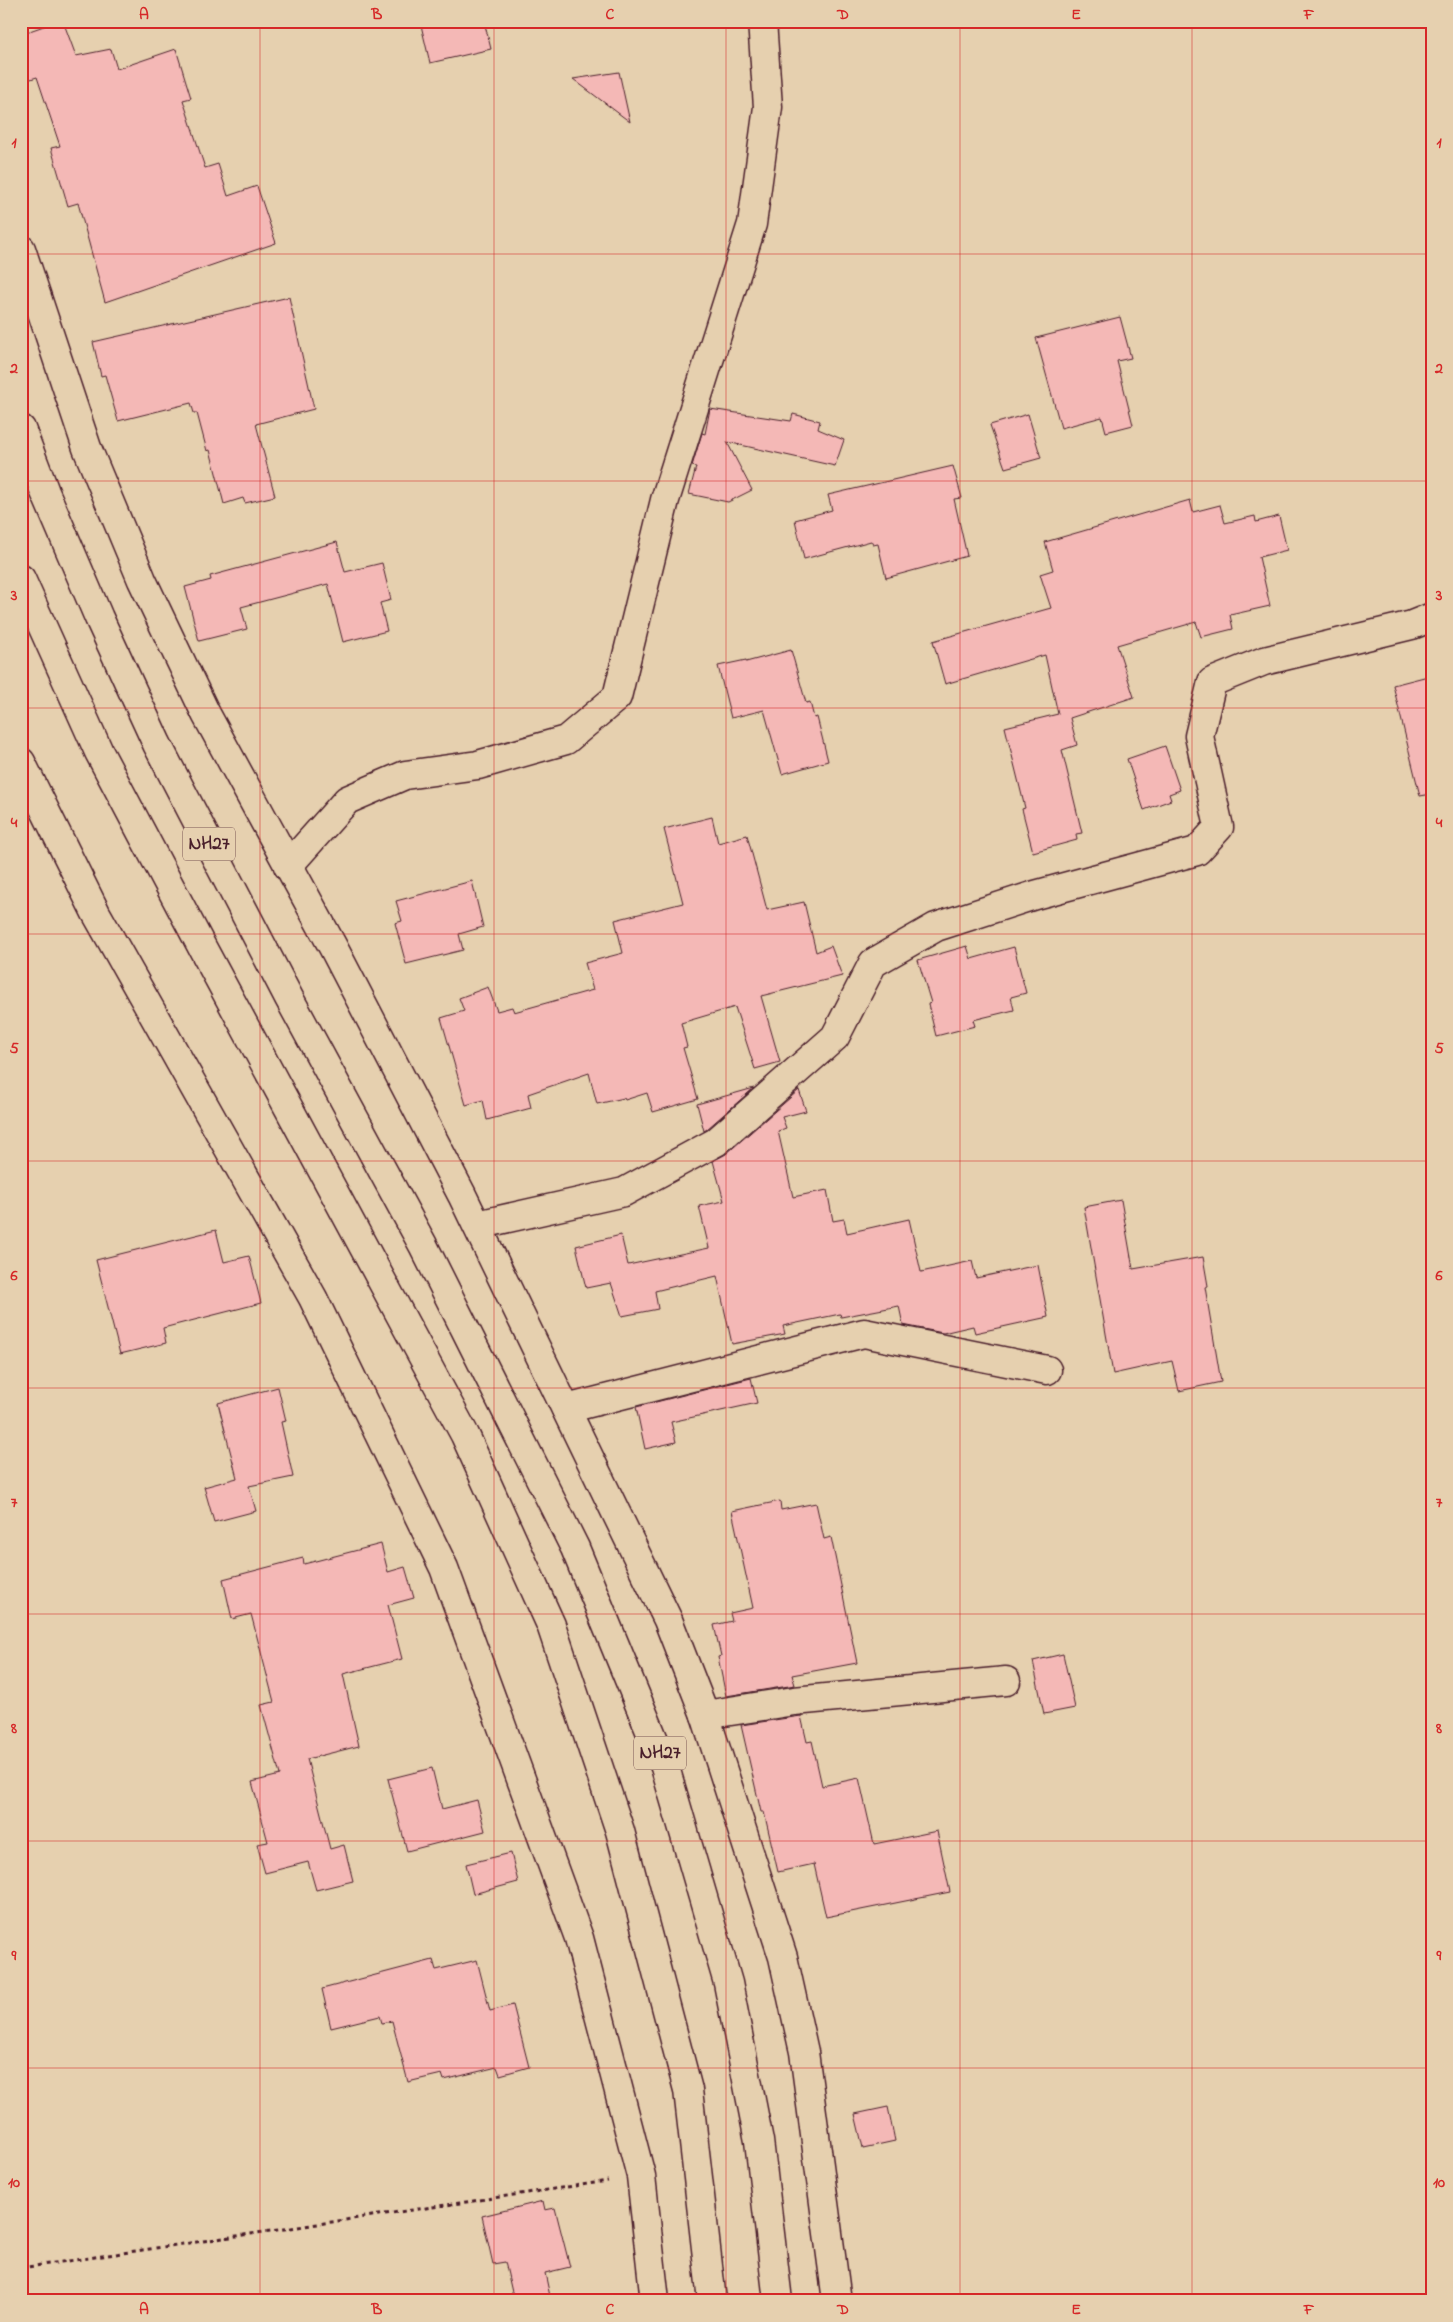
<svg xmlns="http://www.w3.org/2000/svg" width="1453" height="2322" font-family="'Indie Flower',sans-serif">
<rect width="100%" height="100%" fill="#e6d0af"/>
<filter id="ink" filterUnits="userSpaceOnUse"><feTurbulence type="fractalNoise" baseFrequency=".02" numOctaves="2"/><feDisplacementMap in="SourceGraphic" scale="10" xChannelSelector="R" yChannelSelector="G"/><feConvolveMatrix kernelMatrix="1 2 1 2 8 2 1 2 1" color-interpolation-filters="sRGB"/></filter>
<g filter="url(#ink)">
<g fill="#f4b8b6" stroke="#4a1f2b">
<path d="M58,21H63L76,56L111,49L117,69L176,49L191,98L183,100L205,168L218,164L228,196L257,186L276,243L105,302L78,203L68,206L51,148L60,146L37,77L21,82V34Z"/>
<path d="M420,21H484L491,49L430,63Z"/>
<path d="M619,72L630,122L573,79Z"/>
<path d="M289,297L314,409L256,424L275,496L245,503L243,498L224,504L210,450L207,451L197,413H194L191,403L118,421L105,375L101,376L93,342Z"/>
<path d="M1120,317L1131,358L1117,361L1133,425L1106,432L1102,417L1061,428L1036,338Z"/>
<path d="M710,409L791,421L793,414L820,421L818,429L844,440L835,466L727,442L752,490L728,502L689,494L696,467L692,466L702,433L705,434Z"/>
<path d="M1028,414L1041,458L1005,468L990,425Z"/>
<path d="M953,466L962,498L954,499L967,556L886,578L878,544L873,545L871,541L804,559L795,520L832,510L828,495Z"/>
<path d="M1190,500L1193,512L1220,505L1225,523L1255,516L1256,522L1279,516L1287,550L1259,557L1270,606L1230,615L1233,629L1201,637L1196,622L1117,645L1134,697L1070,718L1077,745L1062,750L1082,833L1076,834L1077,840L1033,852L1022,809L1025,808L1005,727L1058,714L1045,655L945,684L933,641L1051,608L1040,574L1053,570L1045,542Z"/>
<path d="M337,542L345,572L382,563L391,600L380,603L387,631L343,642L328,584L241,607L247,629L199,641L185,587L211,580L210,576Z"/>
<path d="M791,650L806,703L810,702L814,718L817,717L828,761L782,774L764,710L731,718L718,666L746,660V662Z"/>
<path d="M1432,675V794L1420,796L1393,685Z"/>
<path d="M1165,746L1180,790L1169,794L1171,800L1144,810L1127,759Z"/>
<path d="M712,817L718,843L747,835L767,910L804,902L816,952L831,946L842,976L761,996L780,1062L755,1069L735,1007L681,1023L687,1047L683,1048L698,1099L653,1112L647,1093L625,1100L624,1098L597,1104L589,1073L528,1094L531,1108L487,1120L483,1100L466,1105L441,1018L464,1011L459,998L488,987L497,1011L512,1007L514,1012L593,990L585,963L623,953L615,920L683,903L664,829Z"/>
<path d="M472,881L483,927L459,934L463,950L406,964L395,923L402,921L396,901Z"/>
<path d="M967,946L971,959L1014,947L1026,993L1011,997L1014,1010L973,1020L975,1026L936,1036L928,1004L931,1003L918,960Z"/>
<path d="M754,1088L707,1129L704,1131L697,1104Z"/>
<path d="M799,1090L806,1111L782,1117L786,1128L778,1131L793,1197L827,1190L833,1221L844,1219L847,1233L909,1219L921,1272L972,1261L976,1278L1038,1265L1048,1317L975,1333L973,1326L943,1333L903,1325L899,1306L841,1317L840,1314L783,1326L785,1334L732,1344L717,1276L655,1291L658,1309L622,1316L611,1283L586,1288L576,1246L621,1235L628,1265L709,1248L699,1206L724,1201L713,1161L726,1154Z"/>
<path d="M1121,1200L1133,1269L1203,1257L1208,1286L1205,1287L1221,1382L1179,1391L1172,1361L1113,1374L1084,1207Z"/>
<path d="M216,1230L224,1262L249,1256L261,1303L163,1328L166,1343L120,1354L96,1260Z"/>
<path d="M751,1378L757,1403L671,1422L676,1442L645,1449L636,1407Z"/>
<path d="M278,1387L286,1421L281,1422L293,1477L249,1486L256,1511L214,1522L204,1487L237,1478L218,1403Z"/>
<path d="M780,1501L781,1510L816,1503L824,1539L831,1537L857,1663L792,1675L795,1685L726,1696L718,1657L721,1656L714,1625L732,1621L730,1613L753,1608L732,1511Z"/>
<path d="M381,1544L388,1572L405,1567L414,1598L388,1605L402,1659L343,1674L359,1746L307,1759L330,1849L344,1845L353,1881L316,1890L308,1862L265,1873L257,1844L268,1842L252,1782L280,1775L261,1705L274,1702L251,1614L232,1619L223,1579L303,1558L304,1564Z"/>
<path d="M1063,1654L1075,1708L1044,1714L1033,1661Z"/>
<path d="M801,1716L807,1742L812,1741L822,1786L859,1778L874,1844L937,1831L950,1892L826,1917L814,1864L778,1872L764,1812H761L741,1725Z"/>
<path d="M432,1768L442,1809L477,1800L485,1831L407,1851L388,1779Z"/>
<path d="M511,1853L518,1882L473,1894L466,1864Z"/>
<path d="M433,1960L436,1970L477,1960L490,2011L513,2005L529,2067L500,2075L497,2067L444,2080L442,2074L408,2082L392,2021L382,2023L380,2016L331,2028L322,1989Z"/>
<path d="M888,2107L895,2141L863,2148L855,2114Z"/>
<path d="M543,2201L545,2210L555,2208L570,2267L545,2273L551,2301H514L505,2262L493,2264L482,2216Z"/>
</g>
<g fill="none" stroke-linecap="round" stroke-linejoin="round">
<defs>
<g id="minor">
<path d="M21,249L87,448L142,580L206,714L333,947L462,1195L668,1620L705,1715L783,1957L804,2052L837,2301"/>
<path d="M21,762L96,913L313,1298L444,1568L579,1938L641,2176L655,2301"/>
<path d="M477,1225L624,1192L716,1142L835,1037L873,963L936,927L1035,895L1197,851L1219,827L1199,736L1212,682L1264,661L1412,625L1432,617"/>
<path d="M566,1409L864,1333L1047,1370"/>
<path d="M705,1715L794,1701L1006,1681"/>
</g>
<path id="tertiary" d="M288,866L347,800L405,775L478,765L566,740L617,697L665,500L752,224L768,107L762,21"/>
<g id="trunk">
<path d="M21,429L45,492L99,618L157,744L289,998L423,1245L575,1548L665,1767L728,1983L759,2141L778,2301"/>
<path d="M21,579L99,752L203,949L465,1435L551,1625L620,1831L688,2090L712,2301"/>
</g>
</defs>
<use href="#minor" stroke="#4a1f2b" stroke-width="31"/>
<use href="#tertiary" stroke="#4a1f2b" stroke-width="31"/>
<use href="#trunk" stroke="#4a1f2b" stroke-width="31"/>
<path stroke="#4a1f2b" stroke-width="3" stroke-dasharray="4 4" stroke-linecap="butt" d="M21,2268L608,2181"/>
<use href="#minor" stroke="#e6d0af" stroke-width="28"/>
<use href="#tertiary" stroke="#e6d0af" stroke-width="28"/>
<use href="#trunk" stroke="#e6d0af" stroke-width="28"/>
</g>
</g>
<path fill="none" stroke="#d62828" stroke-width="1" stroke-opacity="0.55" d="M260,21V2301M494,21V2301M726,21V2301M960,21V2301M1192,21V2301M21,254H1432M21,481H1432M21,708H1432M21,934H1432M21,1161H1432M21,1388H1432M21,1614H1432M21,1841H1432M21,2068H1432"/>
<g text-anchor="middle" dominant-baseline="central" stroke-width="4" stroke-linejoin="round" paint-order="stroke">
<g fill="#e6d0af" stroke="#795453" stroke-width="1">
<rect x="183" y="827.5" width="52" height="33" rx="4"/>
<rect x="634" y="1736.5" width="52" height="33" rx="4"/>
</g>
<g font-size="19" font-weight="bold" fill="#4a1f2b">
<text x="209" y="844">NH27</text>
<text x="660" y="1753">NH27</text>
</g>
</g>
<rect width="1453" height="2322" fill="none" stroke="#e6d0af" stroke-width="55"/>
<rect x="28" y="28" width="1398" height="2266" fill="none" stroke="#d62828" stroke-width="2"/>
<g font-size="16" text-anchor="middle" font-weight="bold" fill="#d62828">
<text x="144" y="19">A</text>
<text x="377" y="19">B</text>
<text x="610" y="19">C</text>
<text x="843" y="19">D</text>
<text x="1076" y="19">E</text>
<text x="1309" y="19">F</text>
<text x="14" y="147">1</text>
<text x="1439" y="147">1</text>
<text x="14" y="373">2</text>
<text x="1439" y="373">2</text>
<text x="14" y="600">3</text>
<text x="1439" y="600">3</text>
<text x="14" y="827">4</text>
<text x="1439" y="827">4</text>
<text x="14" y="1053">5</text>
<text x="1439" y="1053">5</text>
<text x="14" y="1280">6</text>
<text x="1439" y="1280">6</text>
<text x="14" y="1507">7</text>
<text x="1439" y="1507">7</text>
<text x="14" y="1733">8</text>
<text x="1439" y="1733">8</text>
<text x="14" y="1960">9</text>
<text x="1439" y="1960">9</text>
<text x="14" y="2187">10</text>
<text x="1439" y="2187">10</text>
<text x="144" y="2314">A</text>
<text x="377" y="2314">B</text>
<text x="610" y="2314">C</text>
<text x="843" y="2314">D</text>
<text x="1076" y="2314">E</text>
<text x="1309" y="2314">F</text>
</g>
</svg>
